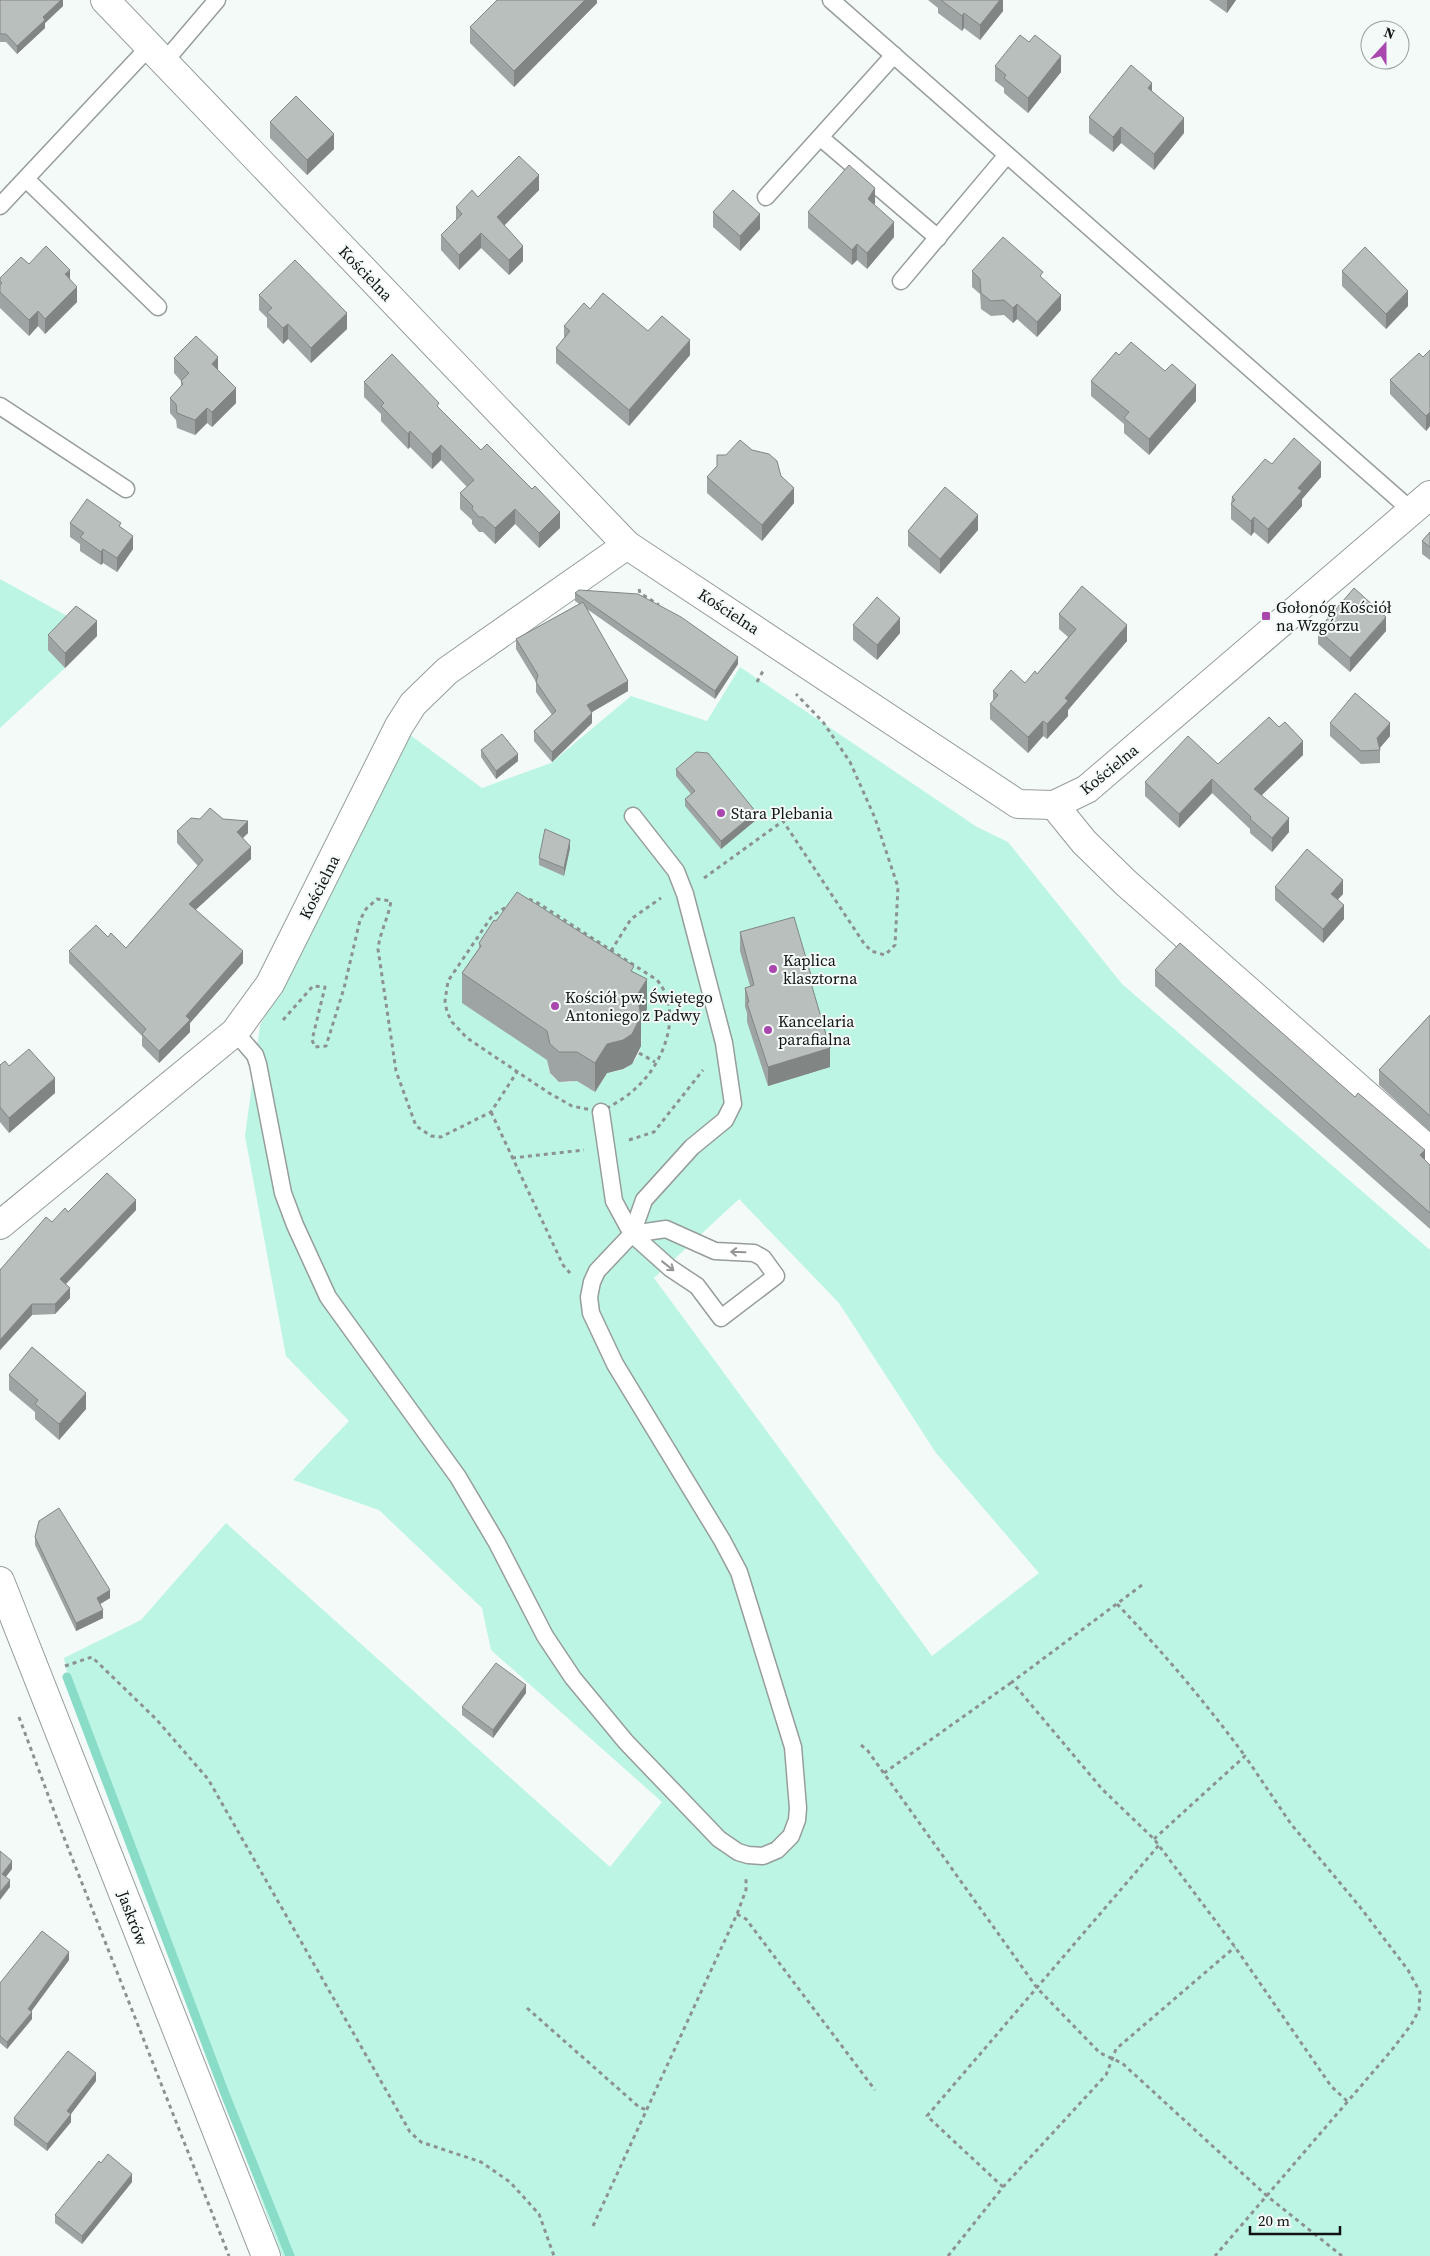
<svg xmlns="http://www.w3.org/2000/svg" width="1430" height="2256" font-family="'Source Serif 4',serif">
<rect width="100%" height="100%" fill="#f3faf8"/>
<g fill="#bdf5e5" fill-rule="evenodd">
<path d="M0,579L76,621L65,668L0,728Z"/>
<path d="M740,667L977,827L1008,842L1122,984L1430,1250V2256H282L68,1678L64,1658L141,1620L226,1523L610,1867L662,1802L491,1650L482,1608L379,1510L293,1480L349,1421L286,1356L245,1136L260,1026L390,763L402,729L482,788L551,763L631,696L707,721ZM641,1035C644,1056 629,1073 608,1072L595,1092L576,1080C562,1087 546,1077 548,1061ZM739,1199L839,1303L936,1453L1039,1573L932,1656L654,1278Z"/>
</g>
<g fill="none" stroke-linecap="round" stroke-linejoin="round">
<path stroke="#89dcc7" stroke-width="9" d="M67,1677L225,2094L290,2256"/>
<defs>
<g id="lane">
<path d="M831,0L1412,511"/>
<path d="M165,61L217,0"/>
<path d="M821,138L938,238"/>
<path d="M26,179L158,307"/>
<path d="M766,197L894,55"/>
<path d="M0,206L150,46"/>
<path d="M901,281L1007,155"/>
<path d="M0,406L126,489"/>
<path d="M235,1032L255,1055L258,1064L283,1193L295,1225L328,1297L458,1477L497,1543L545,1636L573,1678L626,1742L719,1839L738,1852L748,1855L763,1856L777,1850L791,1836L797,1820L798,1808L793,1747L739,1572L722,1540L615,1364L591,1313L589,1297L592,1282L597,1271L632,1234L644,1200L692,1147L725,1120L733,1104L724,1043L685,894L676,871L633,816"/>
<path d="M601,1112L614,1201L632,1234L670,1268L697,1286L721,1318L776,1276L763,1258L754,1253L715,1251L666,1229L632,1234"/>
</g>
<g id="street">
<path d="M105,0L627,545L1018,804L1054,805L1087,789L1430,495"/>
<path d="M1054,805L1084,842L1126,883L1430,1151"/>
<path d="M0,1225L235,1032L270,984L399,726L413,704L447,671L627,545"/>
<path d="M0,1581L266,2256"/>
</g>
</defs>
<use href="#lane" stroke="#969d9b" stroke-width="19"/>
<use href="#street" stroke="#969d9b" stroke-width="30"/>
<g stroke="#8c9290" stroke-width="3" stroke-dasharray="4 4" stroke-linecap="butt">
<path d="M639,589L640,593L659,605"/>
<path d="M757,682L764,669"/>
<path d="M704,878L783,821L863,942L871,951L885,955L895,945L898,887L875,818L850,762L823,722L796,694"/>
<path d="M529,899L538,903L657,980C684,1012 664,1063 636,1088C626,1098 612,1105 601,1112L572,1106L549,1093L467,1038L452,1022L447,1012L445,1001L448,981L492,916L517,900Z"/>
<path d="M611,951L631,919L661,898"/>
<path d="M283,1020L313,986L325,987L312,1040L315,1047L326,1046L344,988L360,920L366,909L377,899L391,901C388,919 380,932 378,949L396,1071L416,1126L431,1136L441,1137L491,1112L517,1072"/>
<path d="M639,1053L655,1062"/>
<path d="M491,1112L563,1265L570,1273"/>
<path d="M629,1140L654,1132L703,1070"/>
<path d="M512,1158L584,1150"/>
<path d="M1142,1585L1012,1682L1102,1789L1154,1839L1235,1947L1331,2086L1347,2101"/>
<path d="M1117,1604C1163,1652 1205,1702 1245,1756"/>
<path d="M65,1666L92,1657L156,1719L208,1779L410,2132L421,2142L481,2162L510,2182L539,2214L554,2256"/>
<path d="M19,1717L63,1835L229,2256"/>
<path d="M861,1745L868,1751L1037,1988L1100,2053L1122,2063L1267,2196L1342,2256"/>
<path d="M884,1773L1012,1682"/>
<path d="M1154,1839L1245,1756L1291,1824L1360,1907L1408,1970L1420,1992L1419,2010L1411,2025L1391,2051L1215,2256"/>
<path d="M737,1914L746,1919L875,2090"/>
<path d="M527,2008L639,2107L647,2110"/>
<path d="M1003,2187L927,2116L1159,1845"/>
<path d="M593,2226L737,1914L746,1890V1878"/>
<path d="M948,2256L1003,2187L1106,2075L1116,2049L1235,1947"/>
</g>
<use href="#lane" stroke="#fff" stroke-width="16"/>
<use href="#street" stroke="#fff" stroke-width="28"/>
</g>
<g fill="#9ea4a3">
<path d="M0,0H63V6L45,23V28L17,54L6,42H0Z"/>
<path d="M597,0V3L514,87L470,43V27Z"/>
<path d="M928,0H1003V11L980,40L964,28L962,31L938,13V8Z"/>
<path d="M1209,0H1236L1227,13Z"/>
<path d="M995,66L1061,72L1028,113L1004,93V88L995,81Z"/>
<path d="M1152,92L1184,133L1154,170L1121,143L1113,152L1089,133V117Z"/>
<path d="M270,122L334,149L307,175L270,138Z"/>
<path d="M539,190L504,225L523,261L509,275L481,248L459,270L441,250V235L456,220V207L478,197Z"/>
<path d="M875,203L874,205L894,237L867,269L857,260L852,265L808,228V212Z"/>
<path d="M713,212L760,229L740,251L713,227Z"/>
<path d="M29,264L70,279L77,302L45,334L38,326L29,336L0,308V278Z"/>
<path d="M972,271L1043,279L1061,310L1037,337L1017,319L1013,323L1004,315L991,316L981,309L980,294L972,287Z"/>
<path d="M1342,271L1408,306L1386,329L1342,286Z"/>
<path d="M259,295L347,329L311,363L288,339L283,344L267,327V318L259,310Z"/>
<path d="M590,309L648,331L690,355L629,426L556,363V348L564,338V326Z"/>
<path d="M1430,350V426L1426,431L1390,394V380L1423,357Z"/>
<path d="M1119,355L1196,401L1149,455L1124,433V424L1091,396V381Z"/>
<path d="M174,358L218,370L236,403L212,427L207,423L195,435L177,428L176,420L170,413V398L181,386V381L174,373Z"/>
<path d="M364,382L439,408L560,528L539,548L515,524L495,544L483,532H479L472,524V520L460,509V493L467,487L441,460L432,469L410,447L408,449L381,421V414L364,397Z"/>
<path d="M717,455L781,476L794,503L762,541L707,493V477L717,466Z"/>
<path d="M1272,464L1321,477L1302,499V506L1268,544L1254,532L1251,536L1231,519V504L1232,497Z"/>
<path d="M70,523L121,527L133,549L117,572L103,563L101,565L80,551V544L70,537Z"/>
<path d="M978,530L940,574L908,546V531Z"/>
<path d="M1430,532V560L1422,554V541Z"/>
<path d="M575,593L738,664L715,699L587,609L628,691L592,712V723L552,762L534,741V731L552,715L536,692V682L516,649V639L579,604L575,601Z"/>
<path d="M1059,614L1127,641L1068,710V716L1047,739L1043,736L1028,753L990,719V704L993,701V691L1025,683L1037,674L1068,637L1059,629Z"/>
<path d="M853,625L900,633L877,660L853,640Z"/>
<path d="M1318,630L1386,631L1350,672L1318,644Z"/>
<path d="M48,635L97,636L65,668L48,650Z"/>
<path d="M1330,723L1390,736L1380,748V763L1361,764L1330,736Z"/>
<path d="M481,750L518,761L496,779L481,757Z"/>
<path d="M1303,755L1261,795L1289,832L1272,852L1250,833V829L1212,793L1179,828L1145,796V782Z"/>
<path d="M676,769L756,820L721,849L685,806V799L691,794L676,776Z"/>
<path d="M223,819L248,833L242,838L251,859L195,910L243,963L190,1023V1032L159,1063L142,1046V1036L69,963V951L108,937L126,948L198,866L177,843V831Z"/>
<path d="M570,848L564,876L539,865V858Z"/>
<path d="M1275,887L1343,894L1338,899L1344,919L1323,943L1275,900Z"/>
<path d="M740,932L813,991L830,1067L768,1086L747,1022V1013L745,1007V988L750,986L740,951Z"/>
<path d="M479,943L634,972L647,1009L641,1018V1046L632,1064L623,1069L607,1073L595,1092L577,1081L559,1082L550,1073L547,1060L462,1003V973L479,948Z"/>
<path d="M1155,970L1425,1160L1430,1165V1229L1155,986Z"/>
<path d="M1430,1015V1132L1379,1085V1070Z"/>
<path d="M0,1065L9,1066L55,1093L9,1133L0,1122Z"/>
<path d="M136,1210L66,1284L70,1298L55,1314L32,1315L0,1350V1270L52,1222L68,1212Z"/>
<path d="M9,1375L86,1409L59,1440L35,1419V1412L9,1390Z"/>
<path d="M35,1537L110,1598L100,1604L103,1618L76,1631L35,1545Z"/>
<path d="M526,1693L493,1738L462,1715V1707Z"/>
<path d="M69,1960L31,2011L32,2019L7,2049L0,2043V1983Z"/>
<path d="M96,2081L71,2114V2122L47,2151L14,2125V2118Z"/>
<path d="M132,2182L82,2244L55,2223V2215Z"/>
</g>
<g fill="#818684">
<path d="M61,0H63V6L45,23V28L17,54V46L43,17Z"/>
<path d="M585,0H597V3L514,87V71Z"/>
<path d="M1000,0H1003V11L980,40V25Z"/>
<path d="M1227,0H1236L1227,13Z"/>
<path d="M964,13V28L962,31V16Z"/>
<path d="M1061,56V72L1028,113V98Z"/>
<path d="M1152,83V98L1148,88Z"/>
<path d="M1184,118V133L1154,170V154Z"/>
<path d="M1121,127V143L1113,152V137Z"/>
<path d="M334,134V149L307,175V160Z"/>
<path d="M539,175V190L497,233V217Z"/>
<path d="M875,188V203L868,214V199Z"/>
<path d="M760,214V229L740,251V236Z"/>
<path d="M894,222V237L867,269V253Z"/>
<path d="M481,233V248L459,270V255Z"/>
<path d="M857,244V260L852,265V250Z"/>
<path d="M523,246V261L509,275V260Z"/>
<path d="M70,270V285L65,274Z"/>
<path d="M77,287V302L45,334V319Z"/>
<path d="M1408,291V306L1386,329V314Z"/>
<path d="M1061,295V310L1037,337V322Z"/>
<path d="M1017,304V319L1013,323V308Z"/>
<path d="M38,311V326L29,336V320Z"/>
<path d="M347,313V329L311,363V348Z"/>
<path d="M288,324V339L283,344V328Z"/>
<path d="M690,340V355L629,426V410Z"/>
<path d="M218,357V373L212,364Z"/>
<path d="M1196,385V401L1149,455V439Z"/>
<path d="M236,388V403L212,427V412Z"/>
<path d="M207,408V423L195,435V420Z"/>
<path d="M1430,412V426L1426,431V416Z"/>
<path d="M410,431V447L408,449V434Z"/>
<path d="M441,445V460L432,469V454Z"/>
<path d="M1321,462V477L1302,499V506L1268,544V529L1298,488Z"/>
<path d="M794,488V503L762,541V525Z"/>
<path d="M515,509V524L495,544V528Z"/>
<path d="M560,512V528L539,548V533Z"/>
<path d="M978,515V530L940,574V559Z"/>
<path d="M1254,517V532L1251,536V521Z"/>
<path d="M133,536V549L117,572V558Z"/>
<path d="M103,549V563L101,565V552Z"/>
<path d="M1386,617V631L1350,672V658Z"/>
<path d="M900,618V633L877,660V645Z"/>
<path d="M97,621V636L65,668V653Z"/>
<path d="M1127,625V641L1068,710V716L1047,739V724L1065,698Z"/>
<path d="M738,657V664L715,699V691Z"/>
<path d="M628,681V691L587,715V705Z"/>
<path d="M592,713V723L552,762V752Z"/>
<path d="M1043,721V736L1028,753V737Z"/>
<path d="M1390,723V736L1377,751V738Z"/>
<path d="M1303,741V755L1254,803V789Z"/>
<path d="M518,754V761L496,779V771Z"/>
<path d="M1212,779V793L1179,828V814Z"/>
<path d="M756,812V820L721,849V841Z"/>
<path d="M1289,818V832L1272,852V838Z"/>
<path d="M248,821V833L237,844V832Z"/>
<path d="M570,840V848L564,876V868Z"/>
<path d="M251,847V859L189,916V904Z"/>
<path d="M1343,880V894L1331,907V894Z"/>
<path d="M1344,905V919L1323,943V929Z"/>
<path d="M243,951V963L190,1023V1032L159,1063V1051L186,1016Z"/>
<path d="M647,979V1009L641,1018V1046L632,1064L623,1069L607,1073L595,1092V1063Z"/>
<path d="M830,1048V1067L768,1086V1067Z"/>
<path d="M55,1078V1093L9,1133V1118Z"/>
<path d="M1425,1150V1165L1420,1155Z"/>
<path d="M136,1200V1210L60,1290V1279Z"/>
<path d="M70,1288V1298L55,1314V1304Z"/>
<path d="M32,1304V1315L0,1350V1340Z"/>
<path d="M86,1393V1409L59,1440V1424Z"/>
<path d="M110,1590V1598L97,1606V1598Z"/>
<path d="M103,1610V1618L76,1631V1623Z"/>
<path d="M526,1685V1693L493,1738V1730Z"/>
<path d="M12,1861V1869L2,1882V1874Z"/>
<path d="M10,1880V1887L0,1900V1892Z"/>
<path d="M69,1952V1960L28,2016V2009Z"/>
<path d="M32,2012V2019L7,2049V2042Z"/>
<path d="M96,2073V2081L67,2119V2111Z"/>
<path d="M71,2114V2122L47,2151V2144Z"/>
<path d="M132,2174V2182L82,2244V2236Z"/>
</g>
<g fill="#b8bfbd" stroke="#818684">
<path d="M0,0H61L43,17L45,20L17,46L6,34H0Z"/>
<path d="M497,0H585L514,71L470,27Z"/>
<path d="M941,0H1000L980,25L964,13L962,16Z"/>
<path d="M1020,35L1029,42L1035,35L1061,56L1028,98L1004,78L1006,75L995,66Z"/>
<path d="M1131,65L1152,83L1148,88L1184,118L1154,154L1121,127L1113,137L1089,117Z"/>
<path d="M296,96L334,134L307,160L270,122Z"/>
<path d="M519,156L539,175L497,217L523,246L509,260L481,233L459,255L441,235L462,214L456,207L472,190L478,197Z"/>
<path d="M849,165L875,188L868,199L894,222L867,253L857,244L852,250L808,212Z"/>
<path d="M733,190L760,214L740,236L713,212Z"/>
<path d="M1003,237L1043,272L1040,276L1061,295L1037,322L1017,304L1013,308L1004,300L991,301L981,293L980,279L972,271Z"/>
<path d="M46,246L70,270L65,274L77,287L45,319L38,311L29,320L0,292V285L2,283L0,281V278L21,257L29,264Z"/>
<path d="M1365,247L1408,291L1386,314L1342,271Z"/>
<path d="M295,260L347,313L311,348L288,324L283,328L267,312L272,308L259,295Z"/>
<path d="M603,293L648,331L662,316L690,340L629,410L556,348L570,331L564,326L584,303L590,309Z"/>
<path d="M196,336L218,357L212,364L236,388L212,412L207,408L195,420L177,413L176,404L170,398L183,384L181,381L189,373L174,358Z"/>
<path d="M1131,342L1165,371L1172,364L1196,385L1149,439L1124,418L1129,412L1091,381L1116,352L1119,355Z"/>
<path d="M1430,350V412L1426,416L1390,380L1419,353L1423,357Z"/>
<path d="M392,354L439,403L437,406L481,450L487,444L532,489L535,486L560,512L539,533L515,509L495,528L483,517H479L472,509L473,506L460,493L474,480L441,445L432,454L410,431L408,434L381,406L384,403L364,382Z"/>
<path d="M1294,438L1321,462L1298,488L1302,491L1268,529L1254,517L1251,521L1231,504L1235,500L1232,497L1265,459L1272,464Z"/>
<path d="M740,440L752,450L769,454L777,461L781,476L794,488L762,525L707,477L717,466V455H726Z"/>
<path d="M945,487L978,515L940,559L908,531Z"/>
<path d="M87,499L121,523L119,526L133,536L117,558L103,549L101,552L80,537L84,533L70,523Z"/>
<path d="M1430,532V547L1422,541Z"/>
<path d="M1082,586L1127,625L1065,698L1068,701L1047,724L1043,721L1028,737L990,704L998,695L993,691L1011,670L1025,683L1035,671L1037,674L1076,629L1059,614Z"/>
<path d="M1354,588L1386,617L1350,658L1318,630Z"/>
<path d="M579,590L638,594L681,617L738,657L715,691L575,593Z"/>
<path d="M877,597L900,618L877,645L853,625Z"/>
<path d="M583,602L628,681L587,705L592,713L552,752L534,731L556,711L536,682L538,675L516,639Z"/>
<path d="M76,606L97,621L65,653L48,635Z"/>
<path d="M1355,693L1390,723L1377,738L1380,750L1361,751L1330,723Z"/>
<path d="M1269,717L1279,727L1285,722L1303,741L1254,789L1289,818L1272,838L1250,819L1251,817L1212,779L1179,814L1145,782L1188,736L1218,764Z"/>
<path d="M502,734L518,754L496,771L481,750Z"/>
<path d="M696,752L708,753L756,812L721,841L685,799L695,791L676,769Z"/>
<path d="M210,808L223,819L248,821L237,832L251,847L189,904L243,951L186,1016L190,1020L159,1051L142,1034L146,1029L69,951L96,925L108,937L111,933L126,948L203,860L177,831L191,818L200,819Z"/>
<path d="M545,829L570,840L564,868L539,858Z"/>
<path d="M1307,849L1343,880L1331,894L1344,905L1323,929L1275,887Z"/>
<path d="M517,892L634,966L631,971L647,979L637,995L641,1016L632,1034L623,1040L607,1044L595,1063L577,1052H559L550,1044L547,1031L462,973L481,946L479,943L494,920L496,921Z"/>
<path d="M794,917L813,982L811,983L830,1048L768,1067L747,1003L749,1002L745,988L754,985L740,932Z"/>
<path d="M1180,943L1355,1097L1358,1093L1425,1150L1420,1155L1430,1165V1213L1155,970Z"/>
<path d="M1430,1015V1116L1379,1070Z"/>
<path d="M29,1049L55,1078L9,1118L0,1107V1065L5,1061L9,1066Z"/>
<path d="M107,1173L136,1200L60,1279L70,1288L55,1304H32L0,1340V1270L46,1217L52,1222L65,1208L68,1212Z"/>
<path d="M32,1347L86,1393L59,1424L35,1404L38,1400L9,1375Z"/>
<path d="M59,1508L110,1590L97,1598L103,1610L76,1623L35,1537L39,1521Z"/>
<path d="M496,1663L526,1685L493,1730L462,1707Z"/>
<path d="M0,1851L12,1861L2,1874L10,1880L0,1892Z"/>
<path d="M42,1931L69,1952L28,2009L32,2012L7,2042L0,2036V1983Z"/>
<path d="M68,2051L96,2073L67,2111L71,2114L47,2144L14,2118Z"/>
<path d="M108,2154L132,2174L82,2236L55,2215L99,2161L101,2163Z"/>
</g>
<defs><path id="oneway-shaft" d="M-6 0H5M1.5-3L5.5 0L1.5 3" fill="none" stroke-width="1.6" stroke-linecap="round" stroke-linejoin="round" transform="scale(1.25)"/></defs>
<g stroke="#949595">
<use href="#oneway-shaft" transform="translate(738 1252) rotate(-178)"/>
<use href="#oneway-shaft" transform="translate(668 1266) rotate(38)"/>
</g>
<g fill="#a947ae" stroke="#f3faf8" stroke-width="2">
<rect x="1261" y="611" width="10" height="10" rx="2.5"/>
<circle cx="721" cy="813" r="5"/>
<circle cx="773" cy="969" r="5"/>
<circle cx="555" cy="1006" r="5"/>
<circle cx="768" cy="1030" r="5"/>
</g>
<g text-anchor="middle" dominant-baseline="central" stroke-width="4" stroke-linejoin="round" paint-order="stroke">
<g font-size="16" fill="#111413" stroke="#f3faf8">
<text transform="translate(366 273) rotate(46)">Kościelna</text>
<text transform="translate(729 611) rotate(33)">Kościelna</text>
<text transform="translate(1109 769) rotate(-39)">Kościelna</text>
<text transform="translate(319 887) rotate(-63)">Kościelna</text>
<text transform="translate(133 1918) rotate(69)">Jaskrów</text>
</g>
<g font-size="16" fill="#111413" stroke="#f3faf8" text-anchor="start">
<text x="1276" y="607">Gołonóg Kościół<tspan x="1276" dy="18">na Wzgórzu</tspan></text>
<text x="731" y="813">Stara Plebania</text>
<text x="783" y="960">Kaplica<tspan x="783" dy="18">klasztorna</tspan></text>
<text x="565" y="997">Kościół pw. Świętego<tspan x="565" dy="18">Antoniego z Padwy</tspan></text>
<text x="778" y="1021">Kancelaria<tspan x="778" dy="18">parafialna</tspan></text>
</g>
</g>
<g transform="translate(1385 45) rotate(21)"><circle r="24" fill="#f3faf8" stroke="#999e9c"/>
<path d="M0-4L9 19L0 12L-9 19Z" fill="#a947ae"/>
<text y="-8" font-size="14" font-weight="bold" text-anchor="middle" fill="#111413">N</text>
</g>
<path d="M1250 2226v8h90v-8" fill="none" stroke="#111413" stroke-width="2.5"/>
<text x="1258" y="2226" font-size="15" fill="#111413" stroke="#f3faf8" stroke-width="4" paint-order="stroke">20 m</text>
</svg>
